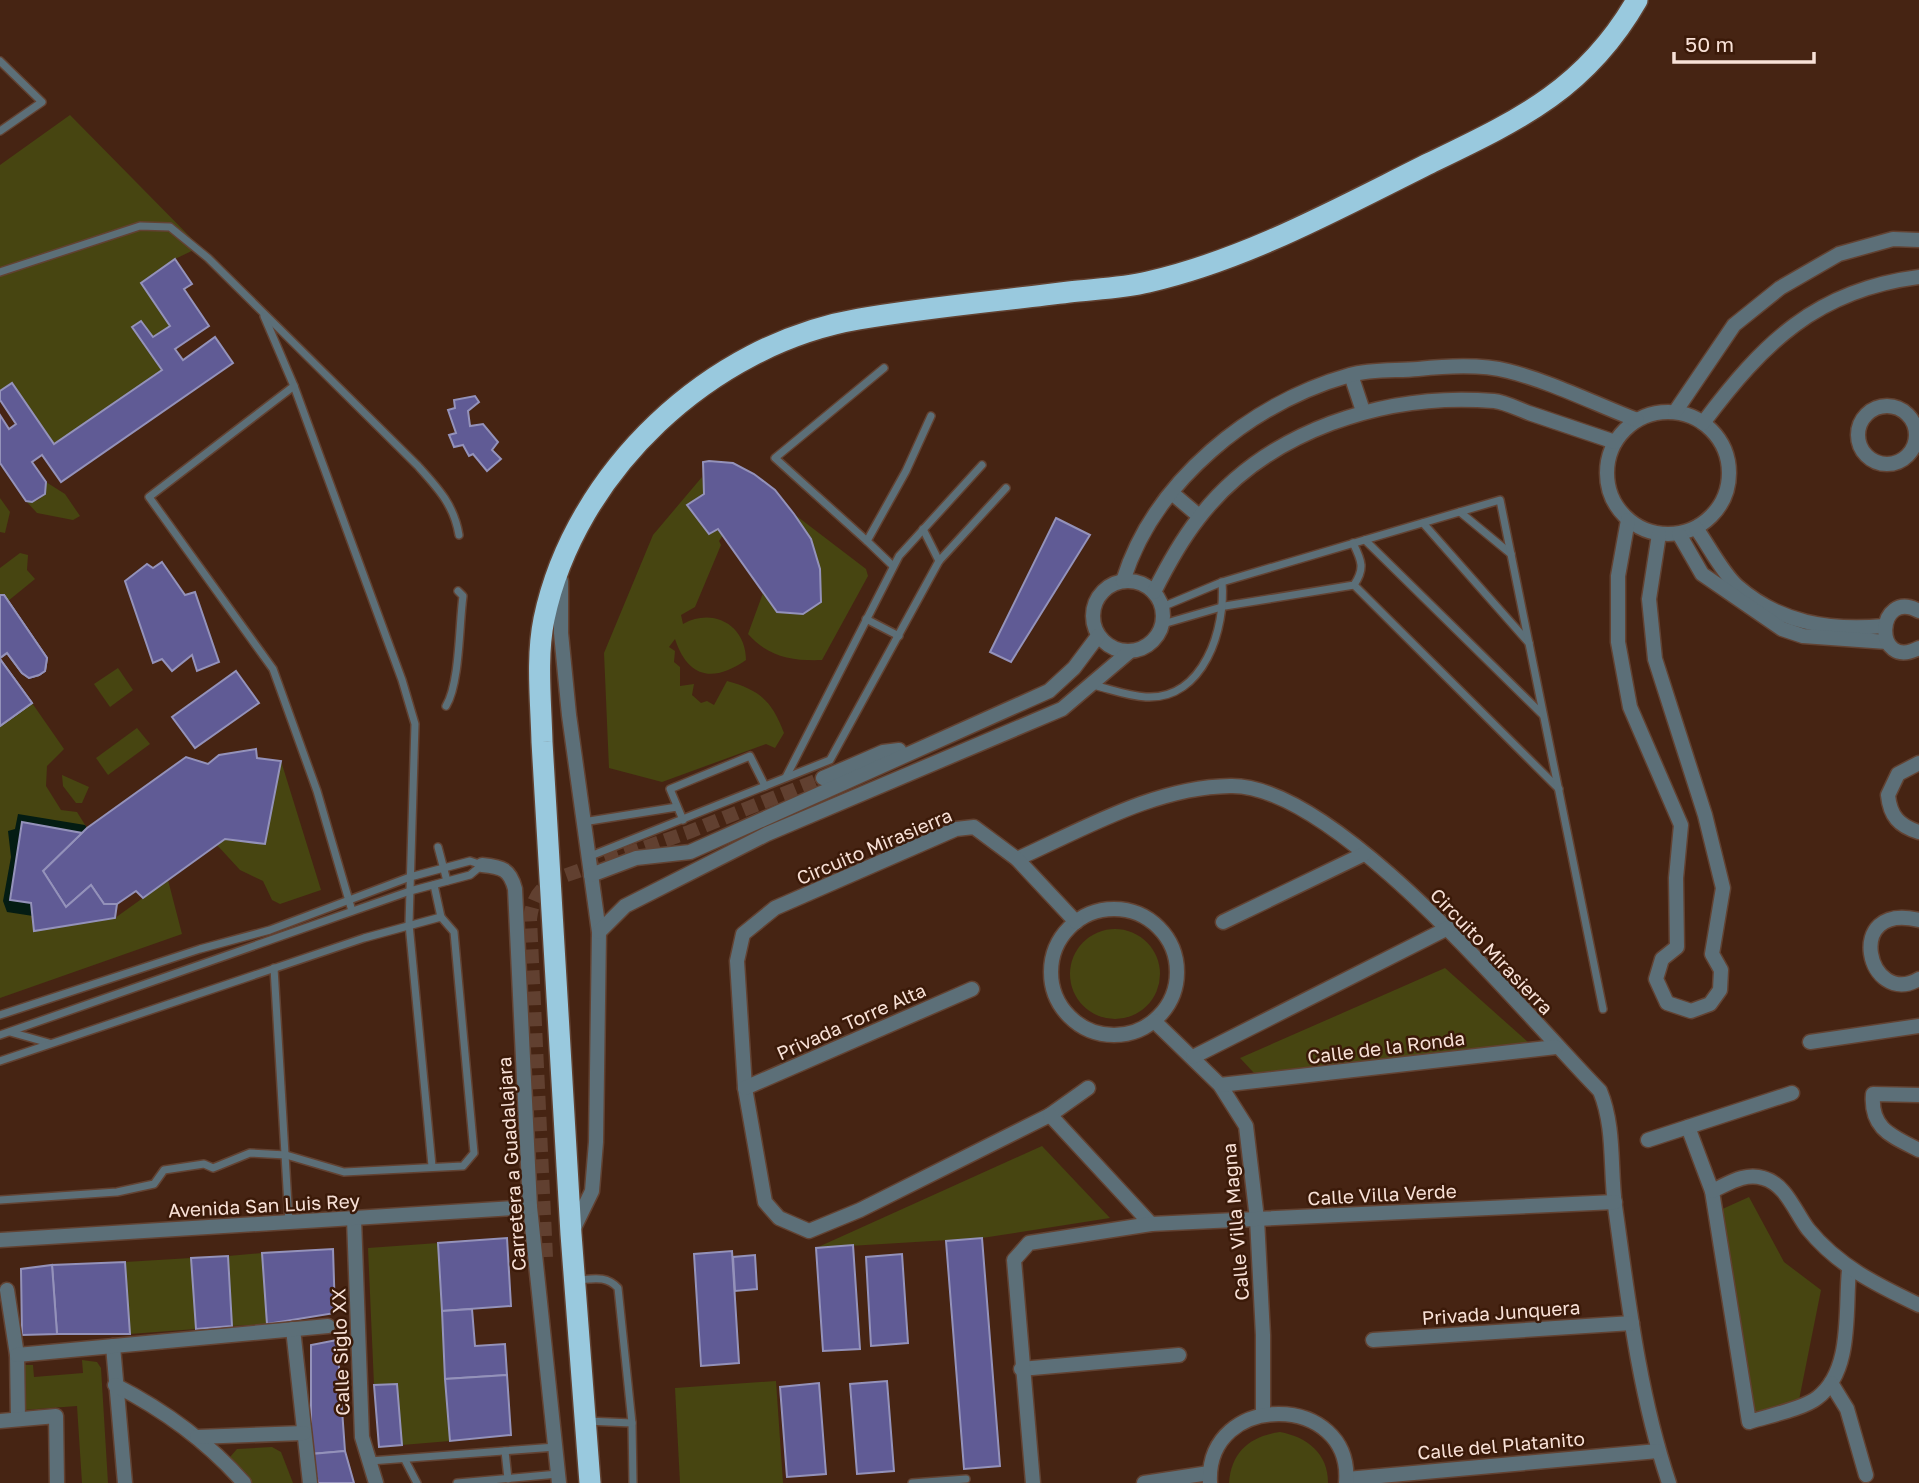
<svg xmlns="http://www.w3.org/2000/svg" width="1919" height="1483" font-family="'Golos Text',sans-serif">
<rect width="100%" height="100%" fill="#462413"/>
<g fill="#474511">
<path d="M70,115L200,247L175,259L141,283L170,326L153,337L141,321L133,327L162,370L54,444L13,383L0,391V165Z"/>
<path d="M702,477L704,494L687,505L723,535L719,541L721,545L695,607L681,615L683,624C713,607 746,625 746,660C713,683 688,678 675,639L669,647L675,651L674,662L680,667V686L694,684L692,695L701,703L707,701L714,705L727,681C760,690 772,701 784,733L775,748L766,744L662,782L609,768L604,653L653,535Z"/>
<path d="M46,482L65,494L80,516L73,520L37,513L26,501C39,504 47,495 46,482Z"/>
<path d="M0,498L10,512L5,533L0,532Z"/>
<path d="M794,514L866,569L868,576L822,660C793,661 768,657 748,634L763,593L777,612L803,614L811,539Z"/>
<path d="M20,553L28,555L27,570L35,579L8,601L0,595V568Z"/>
<path d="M118,668L133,690L110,707L94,684Z"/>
<path d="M32,703L64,749L47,766L46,786L61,810L77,812L87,828L82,833L22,822L10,899L31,903L34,930L115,918L168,880L182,934L0,998V726Z"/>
<path d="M137,728L150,744L108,775L96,758Z"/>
<path d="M281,761L321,890L280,904L272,900L263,881L240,870L217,845L225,839L265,844Z"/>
<path d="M62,775L89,787L82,803H76L63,786Z"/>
<circle cx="1115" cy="974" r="45"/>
<path d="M1445,968L1529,1043L1254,1073L1240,1058Z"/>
<path d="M1042,1146L1110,1218L982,1238L816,1248Z"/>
<path d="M1749,1197L1784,1262L1821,1290L1798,1405L1752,1416L1718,1211Z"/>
<path d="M438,1243L450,1441L402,1445L397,1384L374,1385L368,1248Z"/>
<path d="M262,1253L267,1324L232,1326L228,1256Z"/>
<path d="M191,1258L196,1329L130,1334L125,1262Z"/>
<path d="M82,1360L97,1362L101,1368L108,1483H82L77,1406L24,1410L22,1365H33L34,1377L83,1373Z"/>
<path d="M776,1381L783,1483H680L675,1388Z"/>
<path d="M1280,1432C1307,1437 1328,1453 1328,1483H1229C1231,1452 1250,1436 1280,1432Z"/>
<path d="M272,1447L281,1452L293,1483H252L230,1457L237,1449Z"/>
</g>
<path fill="#041c13" d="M18,814L85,825L87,828L82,833L22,822L10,899L31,903L33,916L7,912L3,901L11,857L8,831L15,829Z"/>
<g fill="#605b95" stroke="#9492ba" stroke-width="2">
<path d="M175,259L192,284L184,289L209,326L175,349L183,360L215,337L233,363L61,482L42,455L32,462L46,482L45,494L32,502L26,501L0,463V415L9,429L16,424L0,400V391L12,383L54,444L162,370L132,327L141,321L153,337L170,326L141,283Z"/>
<path d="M475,396L479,402L468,411L470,426L483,424L498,442L492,450L501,459L487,471L473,454L469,456L463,445L454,447L449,435L456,433L448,410L455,408L454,400Z"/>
<path d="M709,461L733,463L754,474L775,490L794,514L811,539L820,569L821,602L803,614L777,612L718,529L709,534L687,505L704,494L703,462Z"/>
<path d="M1056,518L1090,535L1011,662L990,652Z"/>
<path d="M162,562L185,595L195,592L219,662L197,671L192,655L172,671L162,659L153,663L125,581L147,564L153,568Z"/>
<path d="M0,595H4L47,658L45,671L39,675L29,678L22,673L7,653L0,658Z"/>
<path d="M0,595H4L47,658L45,671L39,675L29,678L22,673L7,653L0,658Z"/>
<path d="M0,659L32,703L0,726Z"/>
<path d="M0,659L32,703L0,726Z"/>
<path d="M236,671L259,703L195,748L172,717Z"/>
<path d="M256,749L257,758L281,761L265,844L225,839L143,898L136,891L117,904H104L91,885L66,907L43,871L87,828L186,757L208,764L219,755Z"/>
<path d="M22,822L82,833L43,871L66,907L91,885L104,904H117L115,918L34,931L31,903L10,900Z"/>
<path d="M507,1238L511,1306L442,1311L438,1243Z"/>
<path d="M982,1238L1000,1466L964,1469L946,1241Z"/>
<path d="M853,1245L860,1349L823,1351L816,1248Z"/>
<path d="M333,1249L335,1313L267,1324L262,1253Z"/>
<path d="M732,1251L739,1363L701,1366L694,1254Z"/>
<path d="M902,1254L908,1343L871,1346L866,1257Z"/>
<path d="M755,1255L757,1289L735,1291L733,1257Z"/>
<path d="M228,1256L232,1326L196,1329L191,1258Z"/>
<path d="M125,1262L130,1334H57L52,1265Z"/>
<path d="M52,1265L57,1334L22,1335L21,1269Z"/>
<path d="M472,1309L475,1346L505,1344L507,1375L445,1379L442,1311Z"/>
<path d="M337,1340L345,1451L311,1454V1345Z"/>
<path d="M507,1375L511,1435L450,1441L445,1379Z"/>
<path d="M887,1381L894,1471L857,1474L850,1384Z"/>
<path d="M819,1383L826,1474L787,1477L780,1387Z"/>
<path d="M397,1384L402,1445L379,1447L374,1385Z"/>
<path d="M345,1451L354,1483H318L311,1454Z"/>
</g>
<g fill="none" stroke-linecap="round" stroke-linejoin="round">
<path stroke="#614030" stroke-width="14" stroke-dasharray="14 7" stroke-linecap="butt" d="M546,1257L530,919C533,895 542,885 564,876L689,832L823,778"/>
<defs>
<g id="lane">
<path d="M0,61L42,102L0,131"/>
<path d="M0,272L140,226L170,227L208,258L418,466C438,488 454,505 459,535"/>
<path d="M264,316L294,386L402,680L415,724L409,924L432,1166"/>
<path d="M294,386L149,497L273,669L317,791L352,911"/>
<path d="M1460,512L1511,554"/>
<path d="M1423,523L1529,643"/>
<path d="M923,529L939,561"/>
<path d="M1365,540L1543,715"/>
<path d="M867,541L775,458L884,368"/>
<path d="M893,566L867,541L906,471L931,416"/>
<path d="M1354,585L1559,789"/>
<path d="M1162,607L1222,582L1500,500L1603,1009"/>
<path d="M866,619L899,636"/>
<path d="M1163,624L1225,606L1354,585C1365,569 1362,561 1353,543"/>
<path d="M1093,685C1110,689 1128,696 1146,697C1204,700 1226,628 1222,582"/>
<path d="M446,706C460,683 459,624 463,596L458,591"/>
<path d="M786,777L899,556L982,465"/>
<path d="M683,820L670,789L750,756L765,786"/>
<path d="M583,822L677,807"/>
<path d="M438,847L447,881"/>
<path d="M588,857L830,760L939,561L1006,488"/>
<path d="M434,885L441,917"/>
<path d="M274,968L289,1222"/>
<path d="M0,1015L200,949L270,930L410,877L470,861L482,865"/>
<path d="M10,1032L49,1043"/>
<path d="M0,1035L410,891L470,875L482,865"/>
<path d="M0,1061L364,938L441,917L454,932L474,1153L463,1166L344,1172L286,1155L250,1153L213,1168L204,1164L164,1170L154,1184L117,1192L0,1200"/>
<path d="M577,1280C593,1279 606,1275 618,1288L632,1423L633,1483"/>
<path d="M587,1421L632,1423"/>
<path d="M505,1451L508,1479"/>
<path d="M405,1460L417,1483"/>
<path d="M370,1461L556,1447"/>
<path d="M457,1483L558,1474"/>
<path d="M912,1483L966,1479"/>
</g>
<g id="street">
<path d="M1351,375L1363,411"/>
<circle cx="1887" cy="435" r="29"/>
<circle cx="1668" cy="473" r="61"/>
<path d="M1675,412L1734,325L1780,288L1839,254L1893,239L1919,240"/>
<path d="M1703,423C1763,343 1816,290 1919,277"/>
<path d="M1172,493L1199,516"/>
<path d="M1628,520L1618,576V642L1630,707L1681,825L1676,878L1677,947L1662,959L1656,979L1667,1003L1691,1011L1710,1004L1720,990L1721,970L1712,954L1723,888L1705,815L1655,659L1649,599L1659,534"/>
<path d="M1696,528C1709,546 1721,571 1737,586C1779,623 1830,631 1884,626"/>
<path d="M1679,534L1702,574L1782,629L1803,636L1887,642"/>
<circle cx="1128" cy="616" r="35"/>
<path d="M561,581V633L569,715L599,932L596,1142L592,1191L573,1230"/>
<path d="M1123,581C1154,481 1251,403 1350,375C1371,369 1397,371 1418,369C1446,366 1481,364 1508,371C1552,382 1595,404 1637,420"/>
<path d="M1154,592C1167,566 1180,542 1198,519C1266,430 1386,392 1494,401C1505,402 1518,409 1529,413C1558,423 1586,432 1615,442"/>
<path d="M1919,611C1876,587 1872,672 1919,648"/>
<path d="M1919,763L1898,774L1888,795C1890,816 1899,826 1919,832"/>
<path d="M823,778L883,752L899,750"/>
<path d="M1017,859C1084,829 1155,787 1230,786C1337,783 1526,1016 1600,1091C1615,1127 1610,1168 1615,1206C1628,1299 1639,1394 1669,1483"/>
<path d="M482,865C502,867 510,869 515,889L530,1207L559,1483"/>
<path d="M591,875L636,858L690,852L1049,691L1074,668L1098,636"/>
<circle cx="1114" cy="972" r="63"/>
<path d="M1919,920C1842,901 1868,1009 1919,979"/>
<path d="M1076,922L1017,859L974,827L956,829L775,908L743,934L737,961L745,1088L765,1202L779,1218L809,1231L860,1210L1050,1115L1088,1088"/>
<path d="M1223,922L1364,854"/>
<path d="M599,932L625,906L767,834L1062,709L1129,652"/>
<path d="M1154,1021L1220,1085L1246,1126L1257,1219L1263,1335V1414"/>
<path d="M1810,1042L1919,1026"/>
<path d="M1193,1057L1448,928"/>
<path d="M1220,1085L1556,1047"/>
<path d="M745,1088L972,989"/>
<path d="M1919,1095L1873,1094C1870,1129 1892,1136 1919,1150"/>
<path d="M1050,1115L1151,1224"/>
<path d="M1688,1127L1712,1191L1749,1422C1767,1416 1803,1409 1817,1398C1853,1371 1845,1310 1849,1270"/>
<path d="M1648,1140L1792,1093"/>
<path d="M1712,1191C1728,1184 1745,1172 1763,1178C1786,1184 1795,1212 1808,1229C1838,1266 1877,1285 1919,1305"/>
<path d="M354,1219L362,1437L376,1483"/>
<path d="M0,1240L530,1207"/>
<path d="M7,1290L17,1355L18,1419"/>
<path d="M293,1329L310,1483"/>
<path d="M1373,1340L1632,1323"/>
<path d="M113,1346L125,1483"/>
<path d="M17,1355L328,1326"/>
<path d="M1021,1369L1179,1355"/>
<path d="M1831,1383L1847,1409L1866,1475"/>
<path d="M115,1385C164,1410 207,1441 244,1483"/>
<path d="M0,1421L56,1416L57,1483"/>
<path d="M197,1437L304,1433"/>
<path d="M1347,1479L1658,1451"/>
<path d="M1033,1483L1014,1260L1029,1243L1151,1224L1615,1202"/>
<path d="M1144,1483L1209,1473"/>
<path d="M1210,1483C1205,1390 1354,1392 1346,1483"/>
</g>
<path id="highway" d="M590,1483L571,1234L542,742C541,702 536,658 544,619C575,471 711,344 859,319C928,307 999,301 1069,292C1095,289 1123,288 1148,282C1248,259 1339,208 1430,163C1519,120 1586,89 1637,0"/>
</defs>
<use href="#lane" stroke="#624232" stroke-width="10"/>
<use href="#street" stroke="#624232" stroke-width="17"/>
<use href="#highway" stroke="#624232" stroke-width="24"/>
<use href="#lane" stroke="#5c6f78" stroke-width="7"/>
<use href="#street" stroke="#5c6f78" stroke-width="14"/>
<use href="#highway" stroke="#99c9de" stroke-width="21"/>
</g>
<g text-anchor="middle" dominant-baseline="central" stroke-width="5" stroke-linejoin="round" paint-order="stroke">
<g font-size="19" fill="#f8e1d7" stroke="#3b1a09">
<text transform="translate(874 846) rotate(-23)">Circuito Mirasierra</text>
<text transform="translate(1492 951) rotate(46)">Circuito Mirasierra</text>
<text transform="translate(851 1021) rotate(-24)">Privada Torre Alta</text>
<text transform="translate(1386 1047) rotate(-7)">Calle de la Ronda</text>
<text transform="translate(511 1164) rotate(-94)">Carretera a Guadalajara</text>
<text transform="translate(1382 1194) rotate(-3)">Calle Villa Verde</text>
<text transform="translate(264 1205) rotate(-3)">Avenida San Luis Rey</text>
<text transform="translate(1235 1222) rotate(-95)">Calle Villa Magna</text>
<text transform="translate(1501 1312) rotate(-4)">Privada Junquera</text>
<text transform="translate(340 1352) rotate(-92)">Calle Siglo XX</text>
<text transform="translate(1501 1445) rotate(-5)">Calle del Platanito</text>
</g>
</g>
<path d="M1674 52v10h140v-10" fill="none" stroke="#f8e1d7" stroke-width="3.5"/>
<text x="1685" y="52" font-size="21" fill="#f8e1d7" stroke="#3b1a09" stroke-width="5" paint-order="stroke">50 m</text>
</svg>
